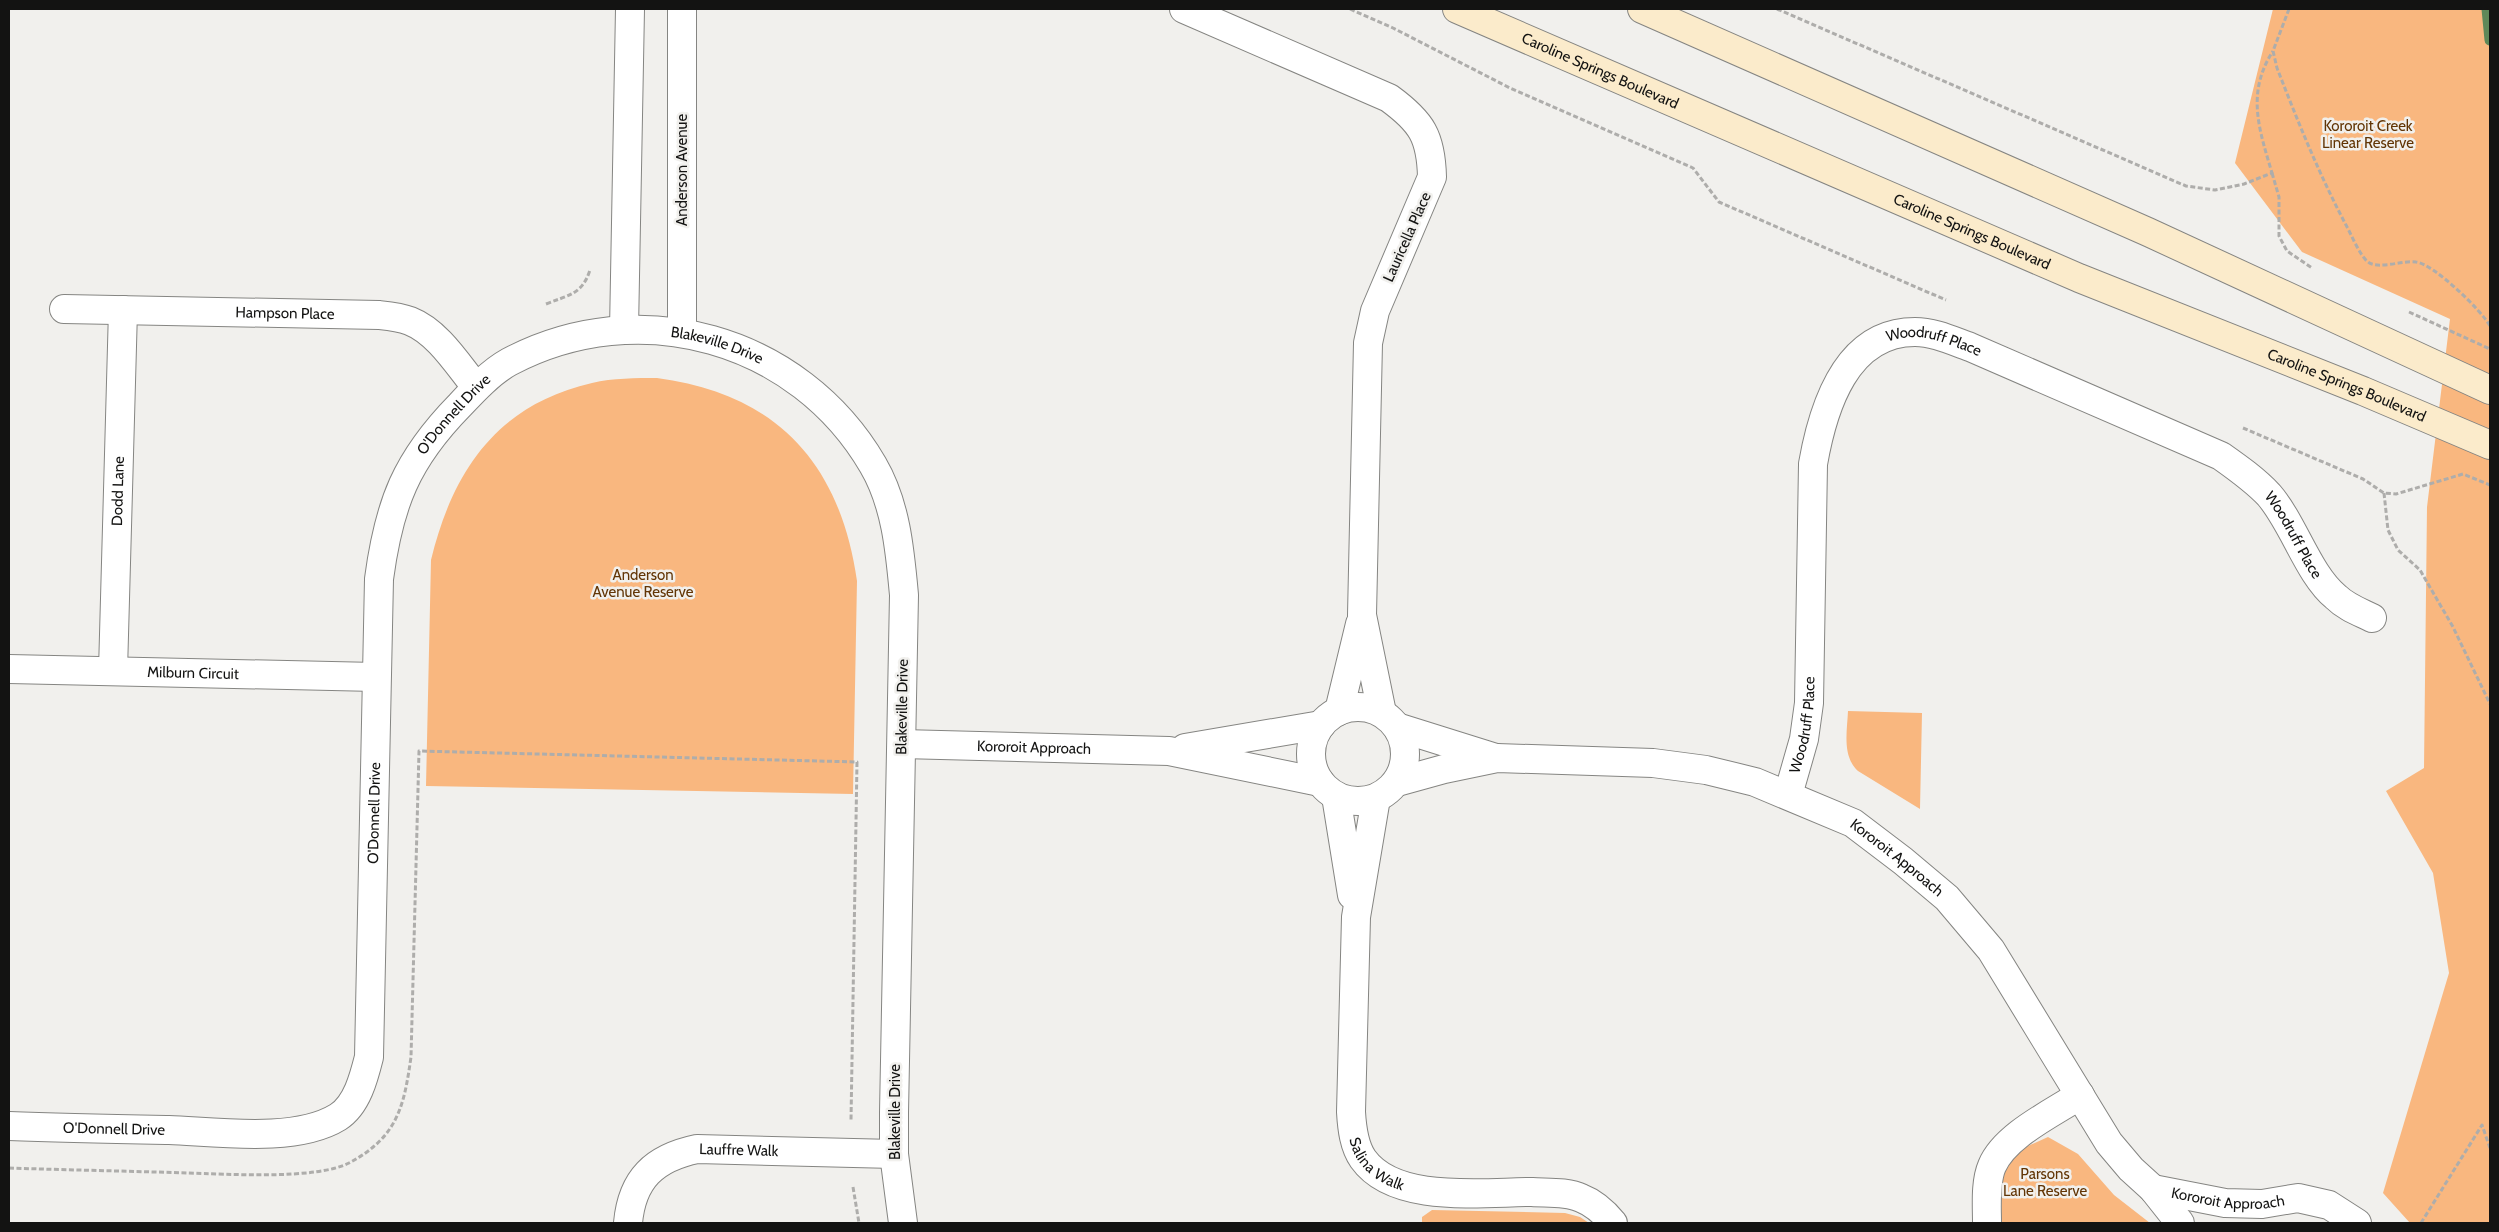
<svg xmlns="http://www.w3.org/2000/svg" width="2499" height="1232" font-family="Cabin,sans-serif">
<rect width="100%" height="100%" fill="#f1f0ed"/>
<g fill="#f9b77f">
<path d="M2273,9H2490V1223H2410L2383,1193L2449,973L2433,873L2386,791L2424,768L2427,507L2450,319L2302,252L2235,163Z"/>
<path d="M657,378C777,394 840,463 857,581L853,794L426,786L431,560C453,470 497,405 592,383C613,378 636,378 657,378Z"/>
<path d="M1848,711L1922,713L1920,809L1858,771C1842,756 1847,732 1848,711Z"/>
<path d="M2048,1137L2078,1154L2114,1195L2150,1223H2001L2002,1177L2010,1154Z"/>
<path d="M1432,1210L1565,1213L1580,1217L1589,1223H1422V1217Z"/>
</g>
<g fill="none" stroke-linecap="round" stroke-linejoin="round">
<path stroke="#5f8859" stroke-width="11" d="M2487,9L2490,40"/>
<defs>
<g id="street">
<path d="M1184,9L1389,98C1422,122 1431,137 1432,177L1375,311L1368,343L1362,615L1382,713"/>
<path id="s1" d="M64,309L379,315C389,316 400,317 410,321C438,332 458,365 476,387"/>
<path d="M624,330L630,9"/>
<path d="M682,331V9"/>
<path id="s2" d="M9,669L376,677"/>
<path id="s3" d="M113,671L123,310"/>
<circle cx="1358" cy="754" r="47"/>
<path d="M1339,711L1360,624"/>
<path d="M1397,727L1496,758"/>
<path id="s4" d="M902,744L1169,751L1320,782"/>
<path d="M1185,748L1321,725"/>
<path id="s5" d="M1397,782L1444,769L1497,758L1653,763L1706,770L1755,782L1853,823L1903,861L1947,898L1991,950L2109,1143L2131,1169L2153,1189L2180,1223"/>
<path id="s6" d="M1788,795L1804,739L1809,703L1813,464C1823,407 1846,332 1915,332C1934,332 1953,341 1970,347L2221,456C2238,468 2255,480 2269,495C2294,524 2308,574 2336,597C2346,607 2360,612 2372,618"/>
<path d="M1336,796L1352,895"/>
<path id="s7" d="M1376,798L1356,917L1351,1112C1352,1129 1354,1146 1363,1159C1395,1204 1483,1192 1532,1192C1547,1193 1567,1191 1581,1198C1594,1203 1604,1212 1613,1223"/>
<path id="s8" d="M9,1126C62,1128 116,1129 169,1130C218,1132 296,1143 338,1117C357,1105 364,1077 369,1057L379,579C389,504 406,460 460,405C474,390 491,372 509,362C639,293 799,338 873,465C896,504 900,551 904,595L894,1113V1154L903,1223"/>
<path id="s9" d="M2153,1189L2225,1203L2262,1204L2298,1198L2329,1205L2357,1223"/>
<path id="s10" d="M628,1223C632,1179 654,1158 697,1149L894,1154"/>
<path d="M1987,1223C1987,1206 1985,1182 1992,1166C2005,1135 2053,1113 2080,1095"/>
</g>
<g id="secondary">
<path id="s11" d="M1457,9L2079,278L2363,391L2490,445"/>
<path d="M1642,9L2148,232L2490,390"/>
</g>
</defs>
<use href="#street" stroke="#858582" stroke-width="30"/>
<use href="#secondary" stroke="#858582" stroke-width="30"/>
<g stroke="#aeadab" stroke-width="3" stroke-dasharray="5 2.5" stroke-linecap="butt">
<path d="M1350,9L1393,28L1510,88L1693,168L1719,202L1946,300"/>
<path d="M1777,9L2186,186L2215,190L2244,184L2272,173C2259,129 2246,93 2273,51"/>
<path d="M2289,9L2273,51L2277,68C2298,122 2319,174 2346,225C2351,234 2360,256 2368,262C2378,270 2403,260 2416,262C2434,264 2482,311 2490,326"/>
<path d="M2272,173L2279,197V236L2287,251L2312,268"/>
<path d="M546,304C568,295 582,295 590,270"/>
<path d="M2409,312L2490,349"/>
<path d="M2243,428L2363,479L2384,493L2396,494L2463,474L2490,485"/>
<path d="M2384,493L2388,530L2398,550L2420,570L2453,627L2490,704"/>
<path d="M9,1168C68,1170 128,1171 187,1173C227,1174 316,1180 349,1163C398,1137 404,1106 411,1057L419,751L857,762L851,1120"/>
<path d="M853,1187L859,1223"/>
<path d="M2421,1223L2482,1125L2490,1148"/>
</g>
<use href="#street" stroke="#fff" stroke-width="28"/>
<use href="#secondary" stroke="#fbebcb" stroke-width="28"/>
</g>
<g text-anchor="middle" dominant-baseline="central" stroke-width="5" stroke-linejoin="round" paint-order="stroke">
<g font-size="15" fill="#131312" stroke="#f1f0ed">
<text stroke="none"><textPath href="#s11" startOffset="156">Caroline Springs Boulevard</textPath></text>
<text transform="translate(682 170) rotate(-90)">Anderson Avenue</text>
<text stroke="none"><textPath href="#s11" startOffset="561">Caroline Springs Boulevard</textPath></text>
<text transform="translate(1407 237) rotate(-66)">Lauricella Place</text>
<text stroke="none"><textPath href="#s1" startOffset="221">Hampson Place</textPath></text>
<text stroke="none"><textPath href="#s8" startOffset="1356">Blakeville Drive</textPath></text>
<text stroke="none"><textPath href="#s6" startOffset="536">Woodruff Place</textPath></text>
<text stroke="none"><textPath href="#s11" startOffset="966">Caroline Springs Boulevard</textPath></text>
<text stroke="none"><textPath href="#s8" startOffset="1064">O'Donnell Drive</textPath></text>
<text stroke="none"><textPath href="#s3" startOffset="180">Dodd Lane</textPath></text>
<text stroke="none"><textPath href="#s6" startOffset="956">Woodruff Place</textPath></text>
<text stroke="none"><textPath href="#s2" startOffset="184">Milburn Circuit</textPath></text>
<text transform="translate(902 707) rotate(-89)">Blakeville Drive</text>
<text stroke="none"><textPath href="#s6" startOffset="72">Woodruff Place</textPath></text>
<text stroke="none"><textPath href="#s4" startOffset="132">Kororoit Approach</textPath></text>
<text stroke="none"><textPath href="#s8" startOffset="645">O'Donnell Drive</textPath></text>
<text stroke="none"><textPath href="#s5" startOffset="525">Kororoit Approach</textPath></text>
<text transform="translate(895 1112) rotate(-90)">Blakeville Drive</text>
<text stroke="none"><textPath href="#s8" startOffset="105">O'Donnell Drive</textPath></text>
<text stroke="none"><textPath href="#s10" startOffset="152">Lauffre Walk</textPath></text>
<text stroke="none"><textPath href="#s7" startOffset="378">Salina Walk</textPath></text>
<text stroke="none"><textPath href="#s9" startOffset="76">Kororoit Approach</textPath></text>
</g>
<g font-size="15" fill="#623505" stroke="#f1f0ed">
<text x="2368" y="126">Kororoit Creek<tspan x="2368" dy="17">Linear Reserve</tspan></text>
<text x="643" y="575">Anderson<tspan x="643" dy="17">Avenue Reserve</tspan></text>
<text x="2045" y="1174">Parsons<tspan x="2045" dy="17">Lane Reserve</tspan></text>
</g>
</g>
<rect width="2499" height="1232" fill="none" stroke="#131312" stroke-width="20"/>
</svg>
